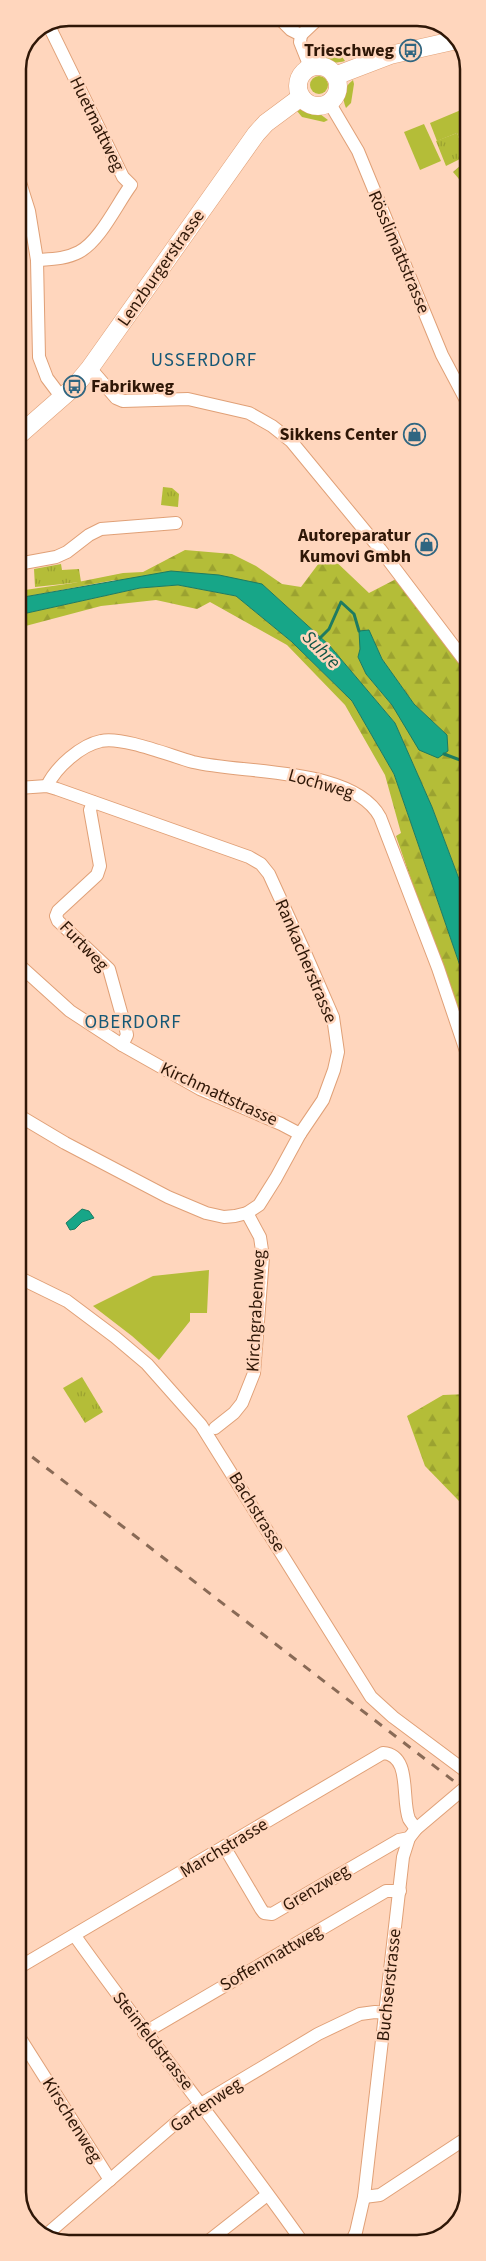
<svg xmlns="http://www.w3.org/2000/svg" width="486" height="2261" font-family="'Source Sans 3',sans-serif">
<defs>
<pattern id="forest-firs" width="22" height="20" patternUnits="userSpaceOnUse" patternTransform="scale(1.25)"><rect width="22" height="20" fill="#b4bd38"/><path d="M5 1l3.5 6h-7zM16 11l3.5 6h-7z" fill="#9ba230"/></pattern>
<pattern id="park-tufts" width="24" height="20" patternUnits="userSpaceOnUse" patternTransform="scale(1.25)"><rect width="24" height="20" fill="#b4bd38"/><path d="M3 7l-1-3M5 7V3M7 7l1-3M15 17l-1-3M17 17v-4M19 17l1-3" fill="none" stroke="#9ba230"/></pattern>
<pattern id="garden-furrows" width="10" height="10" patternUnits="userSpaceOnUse" patternTransform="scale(1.25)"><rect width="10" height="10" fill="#b4bd38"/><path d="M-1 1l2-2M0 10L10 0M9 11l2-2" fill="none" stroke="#9ba230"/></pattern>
</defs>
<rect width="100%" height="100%" fill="#ffd6bd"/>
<g fill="#b4bd38">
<path d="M331,49L338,51L345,61C333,64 324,63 317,53Z"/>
<circle cx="319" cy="85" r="9"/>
<path d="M353,80L354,84L351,103L346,108C341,96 343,88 353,80Z"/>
<path d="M468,107V152L465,155L457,133L437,141L430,123Z"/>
<path d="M302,109L316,111L328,120L324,122L302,117L297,111Z"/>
<path d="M424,124L441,161L420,170L404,132Z"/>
<path d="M209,1270L207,1313H190V1321L159,1360L132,1336L93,1306L153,1276Z"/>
</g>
<g fill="url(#forest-firs)" fill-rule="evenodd">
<path d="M185,550L232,554L256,566L282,584L301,587L322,559L330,556L369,593L400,577L468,665V903L432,807L395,723L329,645L262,584L115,580L18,598V591L73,583L123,573L143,572ZM369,630L382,659L414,704L447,735L392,705L366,674L358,657Z"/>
<path d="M178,585L236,596L292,642L352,701L394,774L468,989V1045L396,836L401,833L385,775L345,705L287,645L210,602L197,609L156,600L101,606L18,628V615L140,588Z"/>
<path d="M468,1394V1498L459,1501L425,1466L407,1416L443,1395Z"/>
</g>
<g fill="url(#park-tufts)">
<path d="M457,133L466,156L446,166L436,141Z"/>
<path d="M163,487L172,488L179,494L178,507L161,505Z"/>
<path d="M61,564L62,570L79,569L81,582L35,587L34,569Z"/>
<path d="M82,1377L103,1412L85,1423L63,1388Z"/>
</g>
<path fill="url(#garden-furrows)" d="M468,159V183L465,186L453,172Z"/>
<g fill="#17a688" stroke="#1e7b61">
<path d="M171,571L219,575L262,584L329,645L395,723L432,807L468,903V989L394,774L352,701L292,642L236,596L178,585L140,588L18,615V598Z"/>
<path d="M369,630L382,659L414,704L447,735L448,751L438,758L419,750L392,705L366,674L358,657L360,649L359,631Z"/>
<path d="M82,1209L89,1211L94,1218L82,1222L75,1229L70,1230L66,1223Z"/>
</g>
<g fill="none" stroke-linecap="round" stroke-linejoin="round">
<g stroke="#1e7b61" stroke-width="3">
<path d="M319,639L329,629L341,602L354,614L359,631"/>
<path d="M444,754L468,763"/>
</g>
<defs>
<g id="minor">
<path d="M279,18L291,30L301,35L300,42L310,67"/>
<path d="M301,35L319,18"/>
<path d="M329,102L358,151L442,355L468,404"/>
<path d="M18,176L29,211L37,260L39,357L47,378L62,398"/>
<path d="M37,260C51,259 66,259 79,252C100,241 117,204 131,185L123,177L49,26"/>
<path d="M90,368L116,398L123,401L188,399L249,413L272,426L291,441L380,549L468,665"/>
<path d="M18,564L56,557L67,552L89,535L101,529L176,523"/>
<path d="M47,786C56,767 81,745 101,741C122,736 171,756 193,762C243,774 353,767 380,817L438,968L468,1057"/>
<path d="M18,788L47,786L57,789L249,857L261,864L269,874L306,955L333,1017L338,1052L334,1070L323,1100L300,1134L276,1178L259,1205L247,1213L235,1216L224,1217L206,1213L168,1197L65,1143L18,1115"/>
<path d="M93,802L90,810L100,866L97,875L58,911L56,916L58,921L109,969L126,1030L127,1035L122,1045"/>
<path d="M18,964L70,1011L122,1045L200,1089L281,1124L300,1134"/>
<path d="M18,1277L67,1301L115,1337L147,1364L201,1425L371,1697L393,1717L468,1773"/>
<path d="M215,1428L234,1413L242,1403L254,1373L263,1257L260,1237L247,1213"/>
<path d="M225,1848L261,1909L264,1913L272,1914L399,1840L409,1838"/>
<path d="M75,1936C149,2040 230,2139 303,2243"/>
<path d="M18,1968L383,1753C412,1755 401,1799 409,1819C411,1822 414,1826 416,1829"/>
<path d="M144,2033L386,1891H400"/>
<path d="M18,2035L110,2180"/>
<path d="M364,2197L380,2195L468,2137"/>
<path d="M46,2235L185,2115L201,2104L318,2034L360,2014L375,2012L386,2013"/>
<path d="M206,2243L267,2195"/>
<path d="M351,2243L356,2232L364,2197L403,1857L409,1838L416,1829L468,1785"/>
</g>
<g id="secondary">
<circle cx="318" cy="86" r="20"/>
<path d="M335,76L390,55L457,40"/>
<path d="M18,436L75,386L90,368L256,134L266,123L301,97"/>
</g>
</defs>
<use href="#minor" stroke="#e0a077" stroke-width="14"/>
<use href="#secondary" stroke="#e0a077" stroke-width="19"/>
<use href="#minor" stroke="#fff" stroke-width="12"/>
<use href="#secondary" stroke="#fff" stroke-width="18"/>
<path stroke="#896a56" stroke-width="3" stroke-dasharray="9 9" stroke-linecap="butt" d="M18,1446L468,1792"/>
</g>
<defs>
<symbol id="bus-ring" viewBox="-11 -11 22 22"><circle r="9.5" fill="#ffd6bd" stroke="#306681" stroke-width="1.5"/><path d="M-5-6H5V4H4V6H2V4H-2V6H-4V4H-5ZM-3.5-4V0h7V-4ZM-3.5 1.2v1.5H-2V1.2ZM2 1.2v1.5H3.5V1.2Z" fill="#306681"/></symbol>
<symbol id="shop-ring" viewBox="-11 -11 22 22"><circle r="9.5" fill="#ffd6bd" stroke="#306681" stroke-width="1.5"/><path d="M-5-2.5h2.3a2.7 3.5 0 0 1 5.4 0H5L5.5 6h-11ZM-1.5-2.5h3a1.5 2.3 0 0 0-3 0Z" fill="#306681"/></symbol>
</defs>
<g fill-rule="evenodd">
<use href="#bus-ring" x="398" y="38" width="25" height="25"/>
<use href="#bus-ring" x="62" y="374" width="25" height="25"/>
<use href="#shop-ring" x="402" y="422" width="25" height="25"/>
<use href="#shop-ring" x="414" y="532" width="25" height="25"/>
</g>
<g text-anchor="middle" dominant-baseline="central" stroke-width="5" stroke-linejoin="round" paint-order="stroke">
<g font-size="18" font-weight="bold" fill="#2f1707" stroke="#ffd6bd" text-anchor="end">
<text x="394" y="50">Trieschweg</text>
<text x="91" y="386" text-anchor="start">Fabrikweg</text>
<text x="398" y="434">Sikkens Center</text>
<text x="411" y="535">Autoreparatur<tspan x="411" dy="21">Kumovi Gmbh</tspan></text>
</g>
<g font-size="18" fill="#2f1707" stroke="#ffd6bd">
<text transform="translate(97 124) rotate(64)">Huetmattweg</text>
<text transform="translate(399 252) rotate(67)">Rösslimattstrasse</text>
<text transform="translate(161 268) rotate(-55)">Lenzburgerstrasse</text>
<text transform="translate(321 784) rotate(16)">Lochweg</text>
<text transform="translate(84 946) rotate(46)">Furtweg</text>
<text transform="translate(306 961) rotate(67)">Rankacherstrasse</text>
<text transform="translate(219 1094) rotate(25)">Kirchmattstrasse</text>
<text transform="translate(256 1311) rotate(-87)">Kirchgrabenweg</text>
<text transform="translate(257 1512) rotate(58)">Bachstrasse</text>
<text transform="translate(224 1848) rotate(-31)">Marchstrasse</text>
<text transform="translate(316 1888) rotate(-31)">Grenzweg</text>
<text transform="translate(271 1958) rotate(-30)">Soffenmattweg</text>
<text transform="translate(389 1985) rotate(-84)">Buchserstrasse</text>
<text transform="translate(153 2041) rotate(52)">Steinfeldstrasse</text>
<text transform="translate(206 2105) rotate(-34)">Gartenweg</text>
<text transform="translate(72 2120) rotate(58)">Kirschenweg</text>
</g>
<g font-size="19" letter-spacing="1" fill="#165876" stroke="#ffd6bd">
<text x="204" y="360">USSERDORF</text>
<text x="133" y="1022">OBERDORF</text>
</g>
<g font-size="19" font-style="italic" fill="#105646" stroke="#ffd6bd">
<text transform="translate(321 650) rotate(45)">Suhre</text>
</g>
</g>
<path d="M0 0H486V2261H0ZM69 26H417A43 43 0 0 1 460 69V2192A43 43 0 0 1 417 2235H69A43 43 0 0 1 26 2192V69A43 43 0 0 1 69 26Z" fill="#ffd6bd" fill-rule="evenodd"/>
<path fill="none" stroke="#2f1707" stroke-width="2.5" d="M69 26H417A43 43 0 0 1 460 69V2192A43 43 0 0 1 417 2235H69A43 43 0 0 1 26 2192V69A43 43 0 0 1 69 26Z"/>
</svg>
